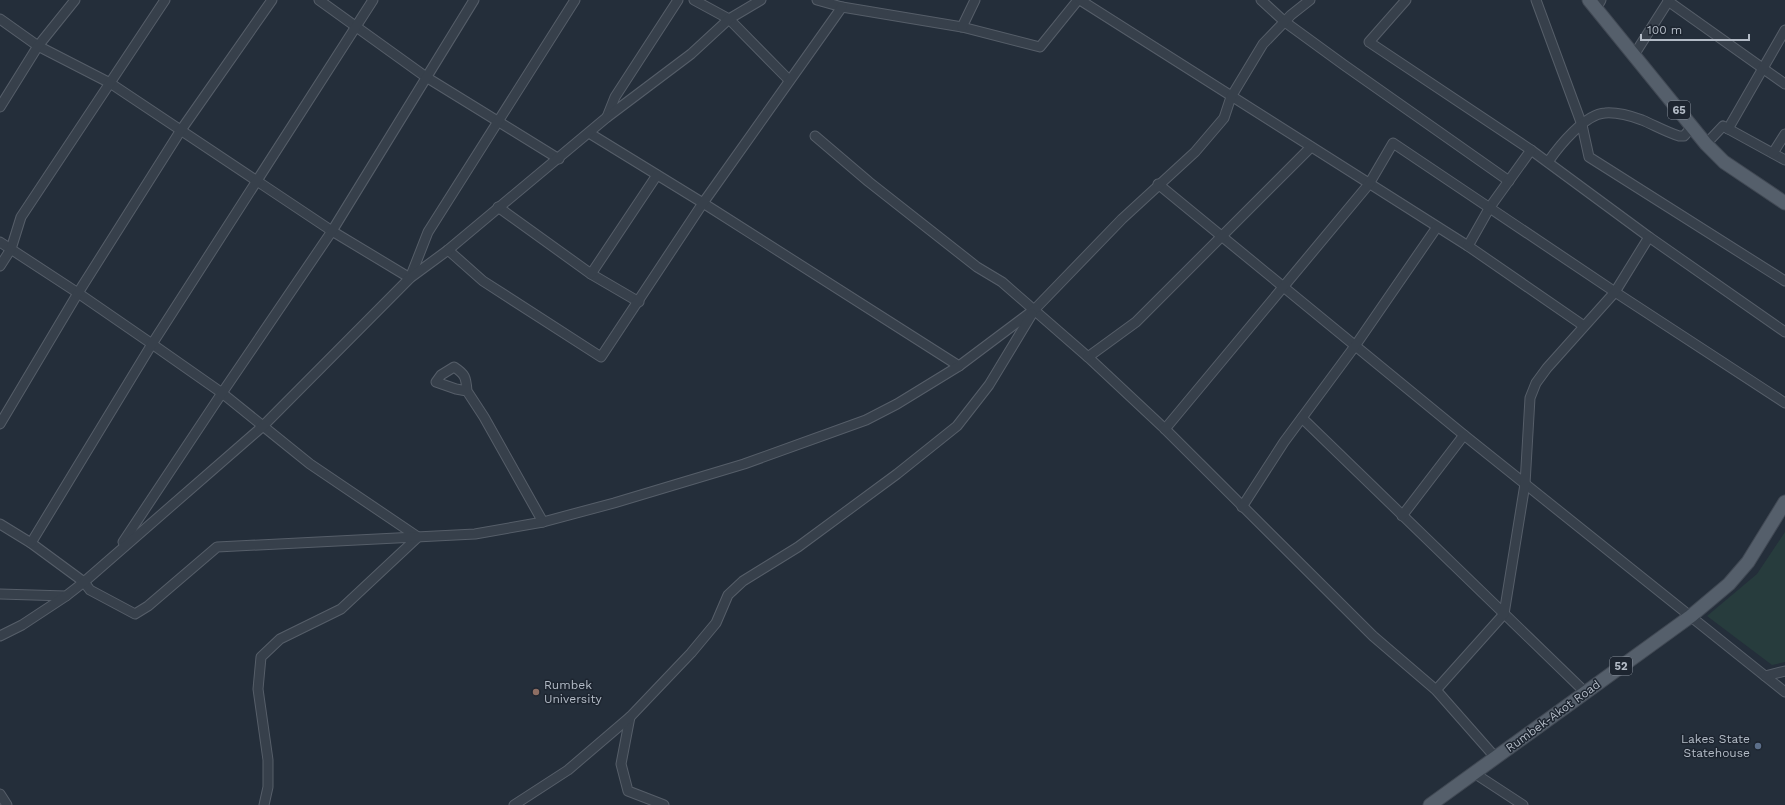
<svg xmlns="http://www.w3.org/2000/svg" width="1785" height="805" font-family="'Work Sans',sans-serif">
<rect width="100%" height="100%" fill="#242e3a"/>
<path fill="#273c3d" d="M1785,532V662L1772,665L1707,616L1757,574Z"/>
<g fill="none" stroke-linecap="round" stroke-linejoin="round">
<defs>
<g id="minor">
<path d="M319,0L426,77L559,159"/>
<path d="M694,0L729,19L789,80"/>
<path d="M817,0L842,7L962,27L1040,47L1078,0"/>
<path d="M1080,0L1468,246L1584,326"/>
<path d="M1261,0L1285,22L1344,65L1509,181"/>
<path d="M1406,0L1369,42L1531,150L1649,237L1785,332"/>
<path d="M1536,0L1582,125L1589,157L1785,281"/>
<path d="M1668,1L1785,84"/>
<path d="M1596,9L1601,0"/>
<path d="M0,19L38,46L110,83L332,231L410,278L428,232L575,0"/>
<path d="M962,27L975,0"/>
<path d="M1634,55L1669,0"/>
<path d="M0,107L38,46L75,0"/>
<path d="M607,117L615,97L678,0"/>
<path d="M1728,129L1785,30"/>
<path d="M589,133L703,203L959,366"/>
<path d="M815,136L869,182L977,267L1002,282L1088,357L1165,429L1373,636L1436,690L1495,757"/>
<path d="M1706,144L1723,126L1785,160"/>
<path d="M1773,153L1785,134"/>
<path d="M1548,162C1559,146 1585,114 1605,113C1617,112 1631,116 1642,120C1654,125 1666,132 1679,136H1684L1692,127"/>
<path d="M1158,184L1464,435L1785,692"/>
<path d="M498,207L591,274L639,302"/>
<path d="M0,242L78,293L152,344L222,393L310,464L418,537L341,609L280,639L261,657L258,689L268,760V787L264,805"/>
<path d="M1468,246L1490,207L1531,150"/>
<path d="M448,250L483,281L601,357L703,203L842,7"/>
<path d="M0,266L11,249L21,217L165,0"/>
<path d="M591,274L657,175"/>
<path d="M1088,357L1136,322L1311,147"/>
<path d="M467,391C466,377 465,374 454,367L441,375L436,382L456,389L467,391L484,417L543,522"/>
<path d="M1302,418L1585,692"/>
<path d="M0,424L78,293L181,130L272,0"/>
<path d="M1165,429L1369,184L1393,143L1615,292L1785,403"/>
<path d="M1242,507L1284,442L1355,346L1437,227"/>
<path d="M1402,516L1464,435"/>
<path d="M0,524L31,543L84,582L90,590L135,614L148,606L217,547L475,534L543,522L614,503L744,464L866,420L897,404L959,366L1035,309L1122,219L1195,152L1224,118L1231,97L1263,44L1291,15L1310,0"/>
<path d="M123,542L222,393L332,231L474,0"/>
<path d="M31,543L152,344L373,0"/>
<path d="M0,594L66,596L84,582L263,426L410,278L448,250L606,118L691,54L729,19L761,0"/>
<path d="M0,636L22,625L66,596"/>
<path d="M1765,676L1785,671"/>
<path d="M1436,690L1504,614L1525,484L1530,398L1536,383L1547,368L1615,292L1649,237"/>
<path d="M630,717L621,764L628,791L664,805"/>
<path d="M1474,773L1523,805"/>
<path d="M0,794L7,805"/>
<path d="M514,805L568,770L630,717L691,653L716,623L728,595L743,581L798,547L897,474L957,426L989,385L1032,314"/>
</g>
<g id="primary">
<path d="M1589,0L1706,144L1724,162L1785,203"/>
<path d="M1430,805L1691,616L1729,584L1748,562L1785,502"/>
</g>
</defs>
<use href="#minor" stroke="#565e69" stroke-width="11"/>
<use href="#primary" stroke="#414954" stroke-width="15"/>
<use href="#minor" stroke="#37404b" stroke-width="9"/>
<use href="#primary" stroke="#555f6b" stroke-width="13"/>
</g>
<circle fill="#8d6e63" stroke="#1d2530" stroke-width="1.5" cx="536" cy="692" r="4"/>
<circle fill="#5c6f8a" stroke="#1d2530" stroke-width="1.5" cx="1758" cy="746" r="4"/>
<g text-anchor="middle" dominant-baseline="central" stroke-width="3" stroke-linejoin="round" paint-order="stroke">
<g fill="#1d2530" stroke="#868e99" stroke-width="1">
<rect x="1668" y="101" width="22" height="18" rx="3"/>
<rect x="1610" y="657" width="22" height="18" rx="3"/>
</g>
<g font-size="11" font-weight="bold" fill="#b3bbc6">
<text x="1679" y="110">65</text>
<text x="1621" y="666">52</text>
</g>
<g font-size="12" fill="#b3bbc6" stroke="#1d2530" text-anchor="start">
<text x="544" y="685">Rumbek<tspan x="544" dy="14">University</tspan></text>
<text x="1750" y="739" text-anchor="end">Lakes State<tspan x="1750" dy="14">Statehouse</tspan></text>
</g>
<g font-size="12" fill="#b3bbc6" stroke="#1d2530">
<text transform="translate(1553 716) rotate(-36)">Rumbek-Akot Road</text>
</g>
</g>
<path d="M1641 34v6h108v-6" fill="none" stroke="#b3bbc6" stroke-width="2"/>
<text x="1647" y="34" font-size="12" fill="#b3bbc6" stroke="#1d2530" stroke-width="3" paint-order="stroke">100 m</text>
</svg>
